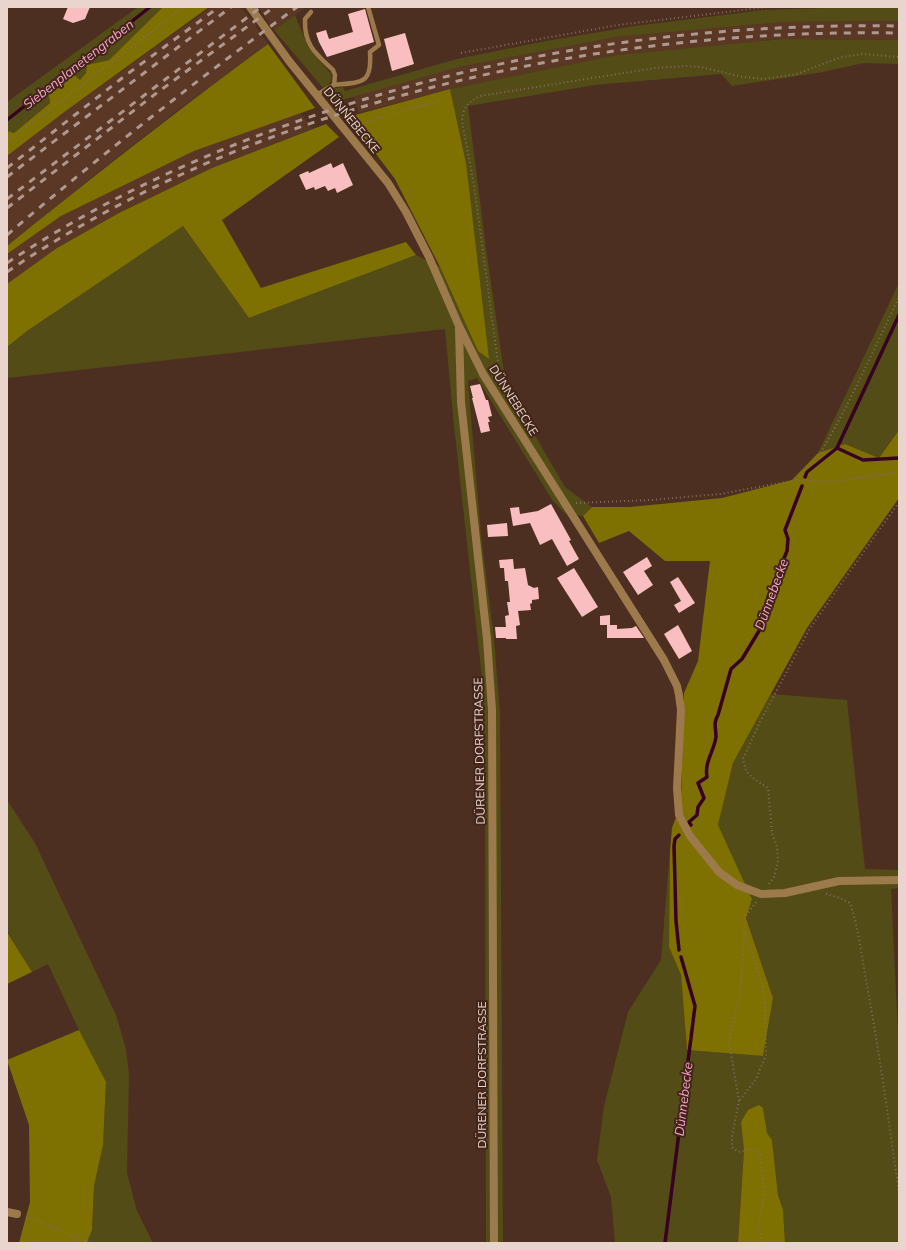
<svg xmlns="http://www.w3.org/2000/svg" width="906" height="1250" font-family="Mulish,sans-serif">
<rect width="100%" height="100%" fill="#4d2f21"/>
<g fill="#5b3726">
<path d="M211,7H240L256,25V27L268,44L181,108L101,170L7,246V156L67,110Z"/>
<path d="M258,7H306L274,30Z"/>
<path d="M899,21V40L783,39L617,55L450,89L359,113L353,96L459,67L616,37L783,22Z"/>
<path d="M301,113L312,129L212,168L119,213L57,248L7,284V254L61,216L194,151Z"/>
</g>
<g fill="#534c16">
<path d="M138,7H163L109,60L87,65L86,73L80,80L71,72L48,90L50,103L14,133L7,131V102Z"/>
<path d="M855,7H899V21L783,22L616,37L459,67L335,102L327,92L335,88L343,87L345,91L457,59L546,41L635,26L764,10Z"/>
<path d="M295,15L308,47L331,74C333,81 330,84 324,89L274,30Z"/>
<path d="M783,39L899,40V64L864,63L823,72L732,86L721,74L595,85L468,106L486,249L506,386L565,487L592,507L583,516L566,514L553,501L477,378L468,381L481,535L494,639L500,714L503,1243H486L485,786L483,687L454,426L445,329L7,378V347L27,331L183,226L249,318L416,255L440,267L478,351L466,163L450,89L617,55Z"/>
<path d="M899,283V430L879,458L845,444L818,453Z"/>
<path d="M771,694L847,700L865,869L899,870V888L891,889L899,1054V1243H785L783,1210L778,1195L772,1140L767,1133L763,1108L741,1122L744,1149L738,1243H615L611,1197L597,1160L604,1106L628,1012L661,960L670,851L669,947L681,975L687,1050L763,1056L773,998L746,917L752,899L718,825L733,763Z"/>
<path d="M7,800L35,843L116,1015L126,1049L129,1074L127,1173L137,1211L153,1243H87L92,1230L94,1186L103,1145L106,1082L79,1030L48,964L32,972L7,931Z"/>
</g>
<g fill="#7e7102">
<path d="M163,7H209L67,110L7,156V131L14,133L50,103L48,90L71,72L80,80L86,73L87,65L109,60Z"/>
<path d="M268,44L315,108L194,151L61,216L7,254V246C93,177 179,109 268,44Z"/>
<path d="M450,89L466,163L489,359L478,351L440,267L395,179L348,117Z"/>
<path d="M326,124L339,137L222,220L261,288L406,242L416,255L249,318L183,226L27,331L7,347V284L57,248L119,213L212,168Z"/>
<path d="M899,430V498L807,628L733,763L718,825L752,899L746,918L773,998L763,1056L687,1050L681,975L669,947L670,851L672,828L681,804L684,693L698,661L710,561H665L629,531L599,543L583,516L592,507H630L722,498L792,480L818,453L845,444L879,458Z"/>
<path d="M7,932L32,972L7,984Z"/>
<path d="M79,1030L106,1082L103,1145L94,1186L92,1230L87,1243H19L30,1202L29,1125L7,1060Z"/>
<path d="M759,1105L763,1108L767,1133L772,1140L778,1195L783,1210L785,1243H738L744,1150L741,1122L748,1110Z"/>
</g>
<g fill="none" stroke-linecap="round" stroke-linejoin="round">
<g stroke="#380223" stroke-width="3.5">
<path d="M7,120L150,7"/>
<path d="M837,448L863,460L899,458"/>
<path d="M805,477L807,472L837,448L899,315"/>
<path d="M691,825L689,822L697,815L698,807L704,798L698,783L707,777C704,763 714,751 716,737C716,728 713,723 718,715L731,669L742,659L762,626L768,597L787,551L788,539L785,530L802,486"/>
<path d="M679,835L675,839L674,846L676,921L679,950"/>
<path d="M665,1243L695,1006L681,957"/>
</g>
</g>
<g fill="#f9bfc0">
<path d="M68,7H90L85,19L73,23L63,19Z"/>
<path d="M365,9L374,42L327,57L319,42L316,33L326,30L329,39L353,32L348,14Z"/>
<path d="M405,33L414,64L392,71L384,39Z"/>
<path d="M331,163L333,168L343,163L353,185L337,193L335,188L328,191L325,186L315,190L314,187L306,190L299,175L308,171L309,173Z"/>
<path d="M480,384L486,400H488L492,416L488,417L490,422H488L490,431L481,433L472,398H473L470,386Z"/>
<path d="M551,504L571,540L569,541L579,559L567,566L552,539L540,545L530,523L513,526L510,508L519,507L520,514L538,511Z"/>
<path d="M507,523L508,536L488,537L487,525Z"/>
<path d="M647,557L652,566L644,571L653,585L638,595L623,572Z"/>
<path d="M513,559L514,569L525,568L528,585L534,588L538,587L539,599L532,600V603L530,604L531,610L518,611L520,625L516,626L517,639H506V638H496L495,627H506L505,616L509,615L507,602H510L508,581H505L504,568H500L499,560Z"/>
<path d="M574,568L598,607L582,617L557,578Z"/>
<path d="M678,577L695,603L679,613L674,605L681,601L670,582Z"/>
<path d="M610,615V625H609H617V629L632,628L636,626L644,638H607V625H600V616Z"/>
<path d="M678,625L692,651L679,659L664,634Z"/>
</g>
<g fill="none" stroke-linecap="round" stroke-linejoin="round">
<g stroke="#866c60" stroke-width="2" stroke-dasharray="1 3" stroke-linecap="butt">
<path d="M461,53L618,25L768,7"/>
<path d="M357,130L372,120L442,100"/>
<path d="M7,142L184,7"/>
<path d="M494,375L498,372V363L474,185L462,121C463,107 468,102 480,96L655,68L687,66L701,67L743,77L764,79L797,74L841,57L863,54L899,57"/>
<path d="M797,480C805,468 817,459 824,447C852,399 875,347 899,297"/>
<path d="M576,503L651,500L720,494L797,480L834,482L899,472"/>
<path d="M769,884L774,877L778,861L777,847L772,833L768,788L754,779L746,771L743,759L760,722L810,628L899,502"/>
<path d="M826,894L840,898L850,903C859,930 862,958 867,986C880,1055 889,1124 899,1193"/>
<path d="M756,902L745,917L741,988L729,1042L739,1101L732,1136V1147L738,1152L752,1149L760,1154L764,1191L763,1204L758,1226L760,1230L762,1243"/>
<path d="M740,1100L756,1079L766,1055L765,1007L762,984L745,933"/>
<path d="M26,1217L91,1243"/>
</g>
<g stroke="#9d7a4b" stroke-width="4.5">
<path d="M311,12L305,19C304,45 315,53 333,70L335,75L334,85L316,95"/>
<path d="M334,85C363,82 372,84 370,52L379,45L368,7"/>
</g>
<g stroke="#9d7a4b" stroke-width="8">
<path d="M250,7L289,61L388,183L406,212L429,257L459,326L483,374L664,660L677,686L679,695L681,710L677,788L679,815L690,836L719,872L737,885L761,894L785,893L839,881L899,880"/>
<path d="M459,329L461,402L487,639L492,710L494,1243"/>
<path d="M7,1212L17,1214"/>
</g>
<g stroke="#af988d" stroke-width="3" stroke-dasharray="7 7" stroke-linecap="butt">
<path d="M7,168L126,75L219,7"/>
<path d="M7,177L231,7"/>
<path d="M7,199L261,7"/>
<path d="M7,208L154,95L274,7"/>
<path d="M7,235C101,155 198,79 297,7"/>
<path d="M7,263C109,195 217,147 334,109C516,49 707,23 899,26"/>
<path d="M7,272C107,204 218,153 333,116C516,57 707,30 899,33"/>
</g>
</g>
<g text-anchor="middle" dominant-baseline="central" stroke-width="4" stroke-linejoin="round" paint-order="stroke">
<g font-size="12" fill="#e9d5cd" stroke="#422518">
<text transform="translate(352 120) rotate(51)">DÜNNEBECKE</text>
<text transform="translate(514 400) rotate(58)">DÜNNEBECKE</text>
<text transform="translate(479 751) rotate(-91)">DÜRENER DORFSTRASSE</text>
<text transform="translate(481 1075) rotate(-90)">DÜRENER DORFSTRASSE</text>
</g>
<g font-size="13" font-style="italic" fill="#f9a3cd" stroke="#422518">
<text transform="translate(78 64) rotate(-38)">Siebenplanetengraben</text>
<text transform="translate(771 594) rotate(-70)">Dünnebecke</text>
<text transform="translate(683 1099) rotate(-83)">Dünnebecke</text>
</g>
</g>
<rect width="906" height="1250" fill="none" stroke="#e9d5cd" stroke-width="16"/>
</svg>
